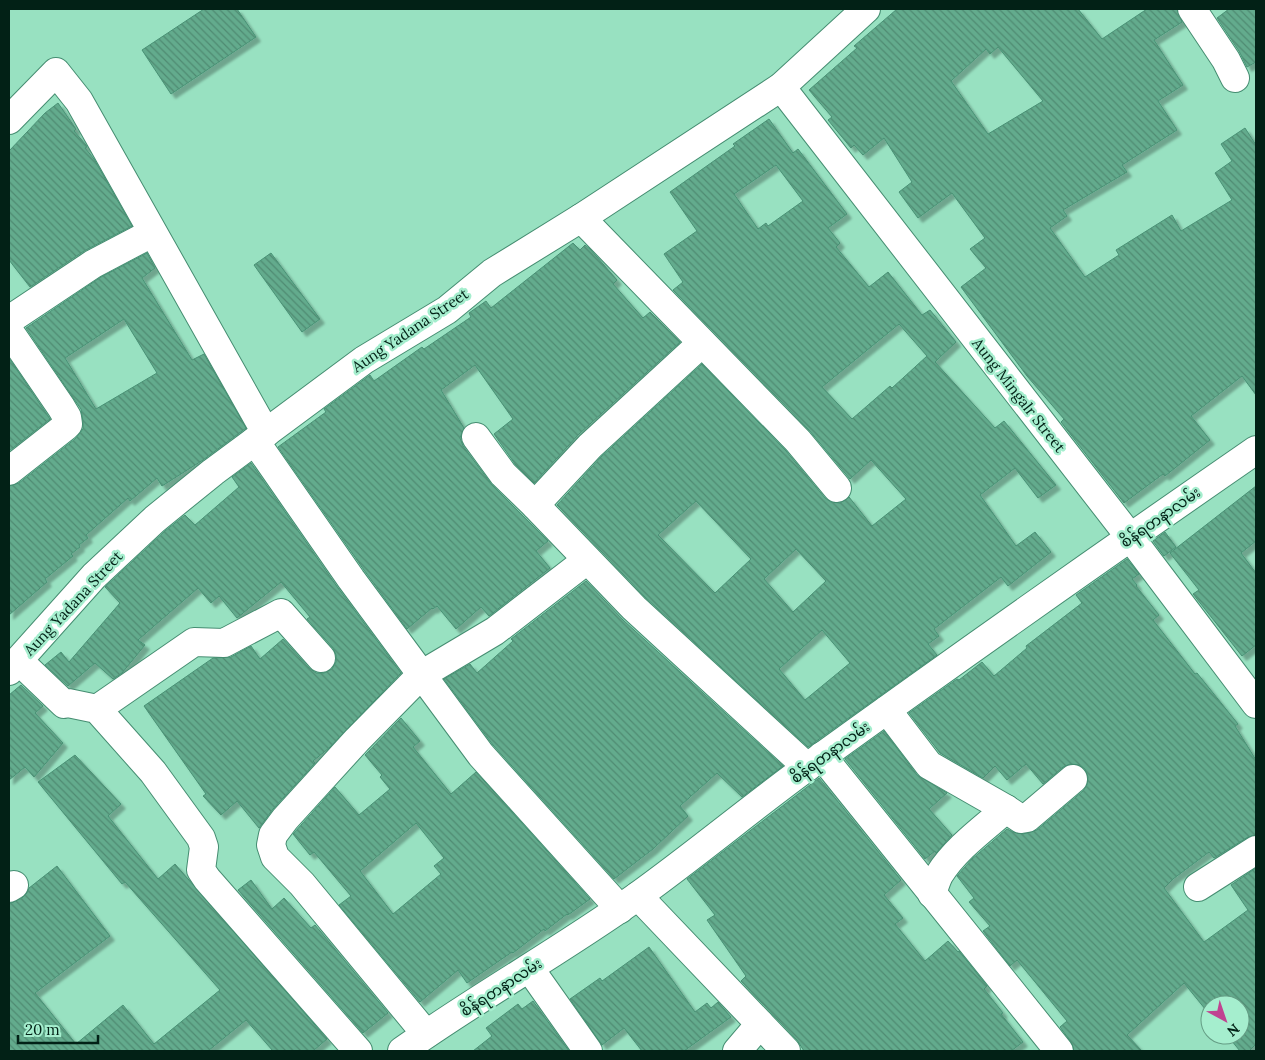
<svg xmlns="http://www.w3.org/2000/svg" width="1265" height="1060" font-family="Lora,'Noto Sans Myanmar',serif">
<defs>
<pattern id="building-back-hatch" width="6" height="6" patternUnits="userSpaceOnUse" patternTransform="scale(1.25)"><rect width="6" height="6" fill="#63ab8d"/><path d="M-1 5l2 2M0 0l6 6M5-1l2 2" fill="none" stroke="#4f8b72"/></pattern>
<filter id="shadow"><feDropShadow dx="4.5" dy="4.5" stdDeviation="1" flood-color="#0004"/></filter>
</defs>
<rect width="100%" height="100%" fill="#98e1c1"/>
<g fill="url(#building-back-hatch)" stroke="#499175" fill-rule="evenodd" filter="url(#shadow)">
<path d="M204,9H237L256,37L171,94L142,50Z"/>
<path d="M897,9H1078L1102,39L1147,9H1177L1182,22L1154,40L1183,85L1158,101L1177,130L1122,165L1127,172L1063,210L1067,216L1050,228L1085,277L1119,255L1116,250L1172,215L1181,231L1232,200L1215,173L1232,161L1221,144L1245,128L1256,145V395L1242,376L1191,416L1210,440L1165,476L1163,474L1124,503L1061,422L1064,419L1027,376L961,287L986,268L970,249L985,238L952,193L918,218L899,192L912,182L884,138L863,155L854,145L851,148L828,120L832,117L809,90L857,48L854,46ZM998,47L1043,101L988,134L951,81L986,49L990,54Z"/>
<path d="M1229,9H1256V62L1247,67L1239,51L1217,18Z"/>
<path d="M58,103L76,129L74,131L86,145L87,147L85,148L94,159L132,226L84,251L30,287L9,260V151L45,113Z"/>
<path d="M769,119L793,153L798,149L847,214L828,228L840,243L836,247L869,287L888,272L922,315L930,310L956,342L935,362L995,428L1004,421L1056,485L1038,498L1015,468L980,495L1016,546L1035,532L1051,552L1008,586L1001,577L934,629L939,636L928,644L937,655L808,747L645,597L557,505L601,457L702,364L786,451L825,498L831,502L840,503L849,497L872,526L906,499L871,460L850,479L809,430L673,290L683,282L664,254L697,231L670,192L735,146L733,144ZM776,165L803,201L768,226L766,223L758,229L734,194ZM899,324L927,356L892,388L890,386L852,419L822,387ZM696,501L751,559L715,593L658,535ZM796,549L826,581L793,612L764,579ZM822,630L850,663L805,700L779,669Z"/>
<path d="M573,243L580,250L585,245L590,249L617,280L613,284L643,318L650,312L680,342L579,434L534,483L515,464L494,434L513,419L475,365L441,390L464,428L460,438L463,446L492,485L548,541L536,551L550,568L489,616L481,607L456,629L437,606L433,609L432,608L407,629L364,570L278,447L326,412L324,409L370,375L374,381L422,347L424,349L471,317L469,313L486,301L491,308Z"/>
<path d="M147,253L155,268L142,278L192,360L204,354L246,428L203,460L162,486L157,478L130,501L128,498L86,535L88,538L79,545L80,547L71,554L73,556L45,579L47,582L9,615V486L19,483L75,439L83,429V422L81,409L74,399L26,328L101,277ZM124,319L157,373L96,409L65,358Z"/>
<path d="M271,253L320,319L302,332L254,265Z"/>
<path d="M9,358L50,419L9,451Z"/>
<path d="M251,463L338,588L401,673L329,748L313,761L315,763L273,809L259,828L237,801L221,815L203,796L206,794L144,706L213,658L231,657L251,646L260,659L283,639L309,668L316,673H324L332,669L336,662V655L333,648L307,619L310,617L281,582L237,618L219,596L211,603L198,588L138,640L145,645L122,673L113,679L95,663L68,686L45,665L61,652L69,662L120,603L105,587L165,531L185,515L195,525L239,487L232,477Z"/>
<path d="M1256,486V541L1241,553L1256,573V645L1242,656L1193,594L1199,590L1170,553Z"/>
<path d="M1165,532L1176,547L1164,556L1153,541Z"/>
<path d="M1127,559L1139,574L1132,579L1137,585L1136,586L1159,615L1153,620L1195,674L1197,673L1238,724L1235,726L1256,760V835L1248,837L1214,858L1209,852L1173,879L1164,888L1204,942L1248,910L1231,885L1256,868V1044L1249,1051H1240L1227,1035H1240V1005H1210V1015L1184,983L1127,1035L1142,1051H1074L1071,1042L1060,1027L1067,1021L1017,960L1010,966L983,931L990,926L969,902L974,898L957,876L972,859L1007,829L1013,832L1023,834L1037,830L1083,791L1087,785L1088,777L1085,769L1079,765L1070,764L1063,767L1043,784L1026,764L1007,780L995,766L983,778L940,753L909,713L957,679L959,680L982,662L994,676L1027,648L1026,646L1082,603L1076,595Z"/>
<path d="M586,581L623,620L783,766L742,797L717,773L680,806L688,816L653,849L614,879L493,745L444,679L470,664L477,673L513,641L511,639Z"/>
<path d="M21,685L43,706L35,713L63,743L34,777L25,767L9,780V695Z"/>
<path d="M401,718L420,741L413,747L451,794L476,772L590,899L568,915L567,914L545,931L544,929L513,953L512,952L467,983L458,970L420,1002L339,905L351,896L314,852L310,855L293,834L335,787L359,815L390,789L380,777L382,775L365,755ZM416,823L444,858L434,866L441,874L393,914L360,871Z"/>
<path d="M884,731L917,775L947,793L929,809L952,835L936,853L935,851L925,859L845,759Z"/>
<path d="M75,755L121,804L108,816L158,879L175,864L327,1039L313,1051H273L246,1020L208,1051H9V904L22,898L27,893L29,888L57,866L110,936L35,993L76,1044L123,1005L154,1044L220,990L125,882L122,884L38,782Z"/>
<path d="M819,778L901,880L884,895L903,918L895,924L925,961L948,941L958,952L959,951L987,986L984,989L1003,1013L1001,1014L1023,1042L1011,1051H804L797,1040L741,981L746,976L707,920L715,915L687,879Z"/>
<path d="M251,880L272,909L284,898L311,928L315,925L388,1013L363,1033L238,890Z"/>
<path d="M649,947L695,1012L707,1003L711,1008L718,1002L731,1017L684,1051H642L624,1028L602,1045L570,999L600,978L602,981Z"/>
<path d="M533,1001L569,1051H473L492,1036L486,1028L518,1004L522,1009Z"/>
</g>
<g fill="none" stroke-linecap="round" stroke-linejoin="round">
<defs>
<g id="street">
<path d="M1192,9L1226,60L1235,78"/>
<path d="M781,87L1130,537L1256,704"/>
<path d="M9,120L56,72L79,101L266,433"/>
<path d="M581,218L798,441L837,488"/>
<path d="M9,320L93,264L152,233"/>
<path d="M9,331L61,407L67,417L68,424L65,427L9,471"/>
<path d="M476,437L503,474L535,505L634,608L807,767"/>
<path d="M255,441L351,579L481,755L620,909"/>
<path d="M535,505L590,446L702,343"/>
<path d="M19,661L64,704L68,703L97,709L153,772L201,838L204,847L201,870L207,879L358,1051"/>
<path d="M9,671L94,576L155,519L213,472L364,360L447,310L492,273L581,218L781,87L866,9"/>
<path d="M97,709L194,642L224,643L281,613L321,658"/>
<path d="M887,710L929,765L1006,809L1021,819L1027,818L1073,779"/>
<path d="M822,756L1059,1051"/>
<path d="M1198,887L1256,850"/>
<path d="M9,888L14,885"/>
<path d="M932,894C934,888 936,881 939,875C955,849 983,829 1006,809"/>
<path d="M638,896L786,1051"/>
<path d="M530,969L588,1051"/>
<path d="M426,1034L302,884L275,857L271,845L273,835L285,819L357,740L421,675L495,631L587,560"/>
<path d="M402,1051C478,997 559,952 635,898C695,855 751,808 810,765C958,658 1107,553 1256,450"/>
<path d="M737,1051L760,1024"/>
</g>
</defs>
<use href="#street" stroke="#458d71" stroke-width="30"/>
<use href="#street" stroke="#fff" stroke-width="28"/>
</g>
<g text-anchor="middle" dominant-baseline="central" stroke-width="5" stroke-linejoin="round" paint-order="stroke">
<g font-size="15" fill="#022116" stroke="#a5eece">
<text transform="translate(410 330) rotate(-34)">Aung Yadana Street</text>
<text transform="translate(1019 395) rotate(52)">Aung Mingalr Street</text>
<text transform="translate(1160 517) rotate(-35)">စိန်ရတနာလမ်း</text>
<text transform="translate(73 603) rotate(-47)">Aung Yadana Street</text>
<text transform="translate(830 752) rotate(-36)">စိန်ရတနာလမ်း</text>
<text transform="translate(501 987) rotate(-33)">စိန်ရတနာလမ်း</text>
</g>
</g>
<rect width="1265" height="1060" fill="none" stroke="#022116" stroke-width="20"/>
<g transform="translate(1225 1020) rotate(140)"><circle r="24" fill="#a5eece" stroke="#649c84"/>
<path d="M0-4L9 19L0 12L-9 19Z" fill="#c04391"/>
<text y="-8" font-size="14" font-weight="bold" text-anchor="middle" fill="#022116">N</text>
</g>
<path d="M18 1035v8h80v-8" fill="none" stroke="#022116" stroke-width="2.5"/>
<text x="25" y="1035" font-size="15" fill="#022116" stroke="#a5eece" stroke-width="4" paint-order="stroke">20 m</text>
</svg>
